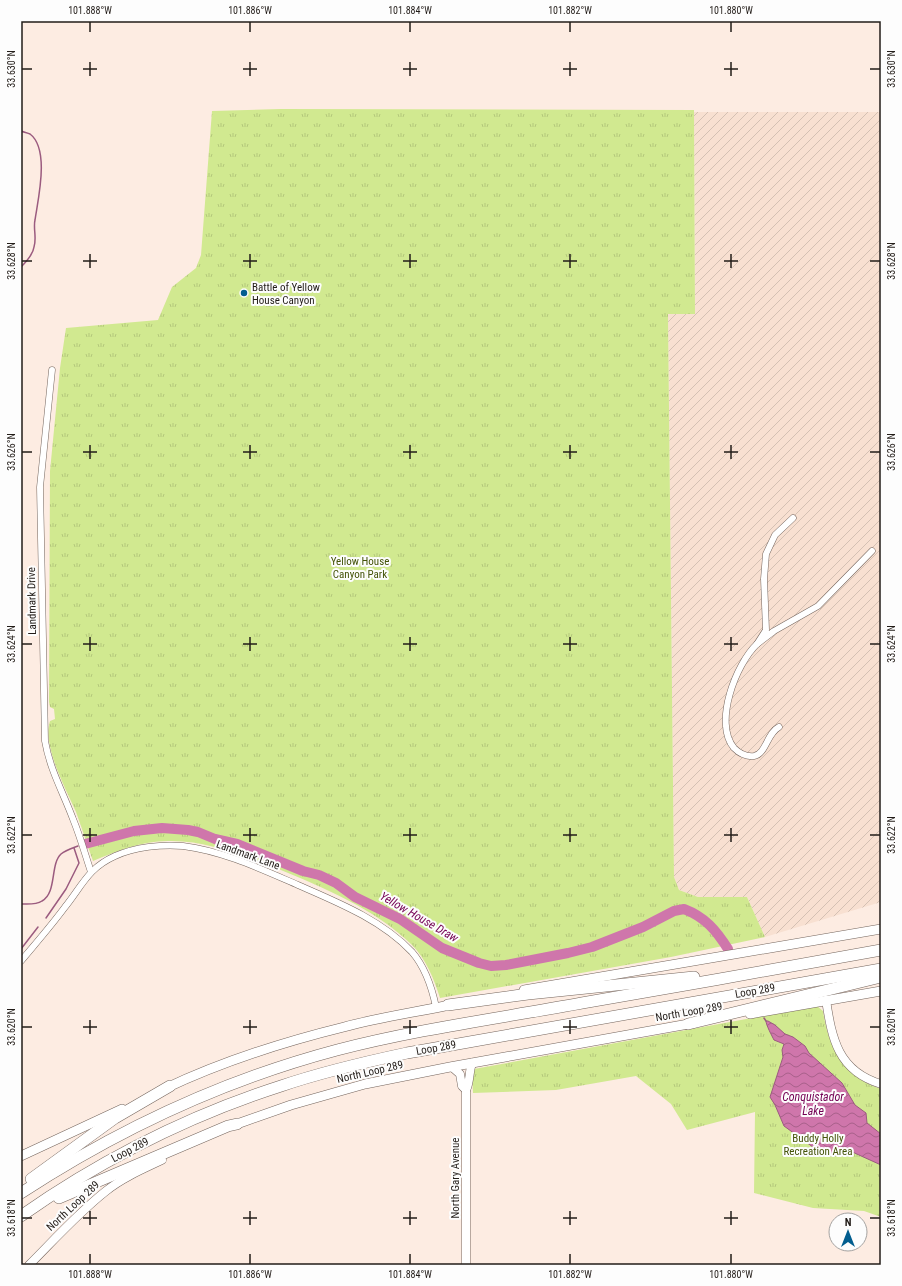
<svg xmlns="http://www.w3.org/2000/svg" width="902" height="1286" font-family="'Roboto Condensed',sans-serif">
<defs>
<pattern id="industrial-furrows" width="10" height="10" patternUnits="userSpaceOnUse"><rect width="10" height="10" fill="#f8e0d1"/><path d="M-1 1l2-2M0 10L10 0M9 11l2-2" fill="none" stroke="#d4c0b3"/></pattern>
<pattern id="park-tufts" width="24" height="20" patternUnits="userSpaceOnUse"><rect width="24" height="20" fill="#d1e990"/><path d="M3 7l-1-3M5 7V3M7 7l1-3M15 17l-1-3M17 17v-4M19 17l1-3" fill="none" stroke="#b3c77b"/></pattern>
<pattern id="water-waves" width="16" height="10" patternUnits="userSpaceOnUse"><rect width="16" height="10" fill="#cf76ab"/><path d="M0 5q4-4 8 0t8 0" fill="none" stroke="#a8608a"/></pattern>
</defs>
<rect width="100%" height="100%" fill="#fdece2"/>
<path fill="url(#industrial-furrows)" d="M694,112H881V902L765,937L747,897H698L679,890L674,877L668,314H695Z"/>
<g fill="url(#park-tufts)">
<path d="M281,109L694,110L695,314H668L674,877L679,890L698,897H747L765,937L671,957L440,998C434,979 426,959 412,945C374,908 324,888 276,868C242,855 205,840 168,841C141,841 117,851 93,861C87,845 82,828 76,812C66,789 42,746 50,721L55,719L54,709L50,707L49,702L50,471L60,368L66,328L158,320L172,287L196,268L201,255L212,111Z"/>
<path d="M817,1006L823,1011C829,1049 843,1076 881,1089V1217L864,1211L813,1208L754,1193L755,1112L687,1130L671,1104L636,1076L556,1090L473,1093L472,1075L474,1069Z"/>
</g>
<path fill="url(#water-waves)" stroke="#9b5b7f" d="M766,1021H768L775,1025L785,1034L793,1037L805,1046L809,1053L842,1083L855,1105L866,1113L867,1123L881,1134V1165L848,1150L837,1155L817,1150L784,1126L775,1105L770,1097L783,1057L782,1050L784,1044L774,1040C772,1036 766,1025 766,1021Z"/>
<g fill="none" stroke-linecap="round" stroke-linejoin="round">
<g stroke="#9b5b7f" stroke-width="1.5">
<path d="M21,131C23,132 28,133 30,134C50,149 38,199 35,220C33,228 37,238 34,247C33,255 26,262 21,267"/>
<path d="M21,904C28,904 36,905 42,901C57,893 50,864 61,854C66,850 73,848 78,846"/>
<path d="M46,918L66,889L79,863L74,848"/>
<path d="M21,949L38,927"/>
<path d="M764,1018L766,1021"/>
</g>
<path stroke="#cf76ab" stroke-width="10" d="M85,844L134,831L162,828L188,830L198,832L215,839L237,844L303,871L319,875L336,883L355,897L400,919L442,948L479,963L491,966L506,965L568,953L592,947L643,927L674,911L684,909C705,917 716,930 728,949"/>
<defs>
<g id="minor">
<path d="M52,370L40,487L45,741C50,770 63,792 73,819C80,836 85,854 91,872"/>
<path d="M793,518L775,535L766,554L764,579L766,630L757,644L774,631L818,606L872,551"/>
<path d="M757,644C736,664 713,723 734,748C739,753 746,757 754,756C766,754 767,733 779,727"/>
<path d="M21,961C36,943 51,926 65,907C82,886 88,868 115,856C135,847 162,844 183,846C223,851 261,869 298,885C337,902 382,920 412,952C425,967 432,988 436,1007"/>
</g>
<g id="tertiary">
<path d="M826,1000C832,1039 838,1071 881,1084"/>
<path d="M452,1067L460,1074L462,1086L466,1090"/>
<path d="M29,1265C54,1240 78,1213 106,1191C122,1178 143,1169 162,1160"/>
<path d="M466,1265V1090C470,1083 469,1071 472,1063"/>
</g>
<g id="secondary">
<path d="M524,990L881,929"/>
<path d="M750,1014L881,991"/>
<path d="M164,1089C221,1062 283,1042 344,1027C381,1017 418,1012 454,1004"/>
<path d="M237,1124L291,1105L365,1084L450,1067L694,1023"/>
<path d="M21,1156L122,1109"/>
</g>
<g id="motorway">
<path d="M448,1005L528,994L694,977"/>
<path d="M688,1024L881,977"/>
<path d="M31,1179L115,1118L170,1086"/>
<path d="M21,1193C119,1129 224,1080 337,1050C418,1029 501,1018 582,1003C682,986 781,968 881,950"/>
<path d="M59,1198L228,1126L237,1124"/>
<path d="M21,1216C101,1160 188,1116 281,1086C322,1072 365,1062 407,1053L881,969"/>
</g>
</defs>
<use href="#minor" stroke="#74655d" stroke-width="7"/>
<use href="#tertiary" stroke="#74655d" stroke-width="9"/>
<use href="#secondary" stroke="#74655d" stroke-width="10"/>
<use href="#motorway" stroke="#74655d" stroke-width="12"/>
<use href="#minor" stroke="#fff" stroke-width="6"/>
<use href="#tertiary" stroke="#fff" stroke-width="8"/>
<use href="#secondary" stroke="#fff" stroke-width="9"/>
<use href="#motorway" stroke="#fff" stroke-width="11"/>
</g>
<path fill="none" stroke="#221c18" stroke-width="1.5" d="M90,22V32M250,22V32M410,22V32M570,22V32M731,22V32M90,62V76M250,62V76M410,62V76M570,62V76M731,62V76M22,69H32M83,69H97M243,69H257M403,69H417M563,69H577M724,69H738M870,69H880M90,254V268M250,254V268M410,254V268M570,254V268M731,254V268M22,261H32M83,261H97M243,261H257M403,261H417M563,261H577M724,261H738M870,261H880M90,445V459M250,445V459M410,445V459M570,445V459M731,445V459M22,452H32M83,452H97M243,452H257M403,452H417M563,452H577M724,452H738M870,452H880M90,637V651M250,637V651M410,637V651M570,637V651M731,637V651M22,644H32M83,644H97M243,644H257M403,644H417M563,644H577M724,644H738M870,644H880M90,828V842M250,828V842M410,828V842M570,828V842M731,828V842M22,835H32M83,835H97M243,835H257M403,835H417M563,835H577M724,835H738M870,835H880M90,1020V1034M250,1020V1034M410,1020V1034M570,1020V1034M731,1020V1034M22,1027H32M83,1027H97M243,1027H257M403,1027H417M563,1027H577M724,1027H738M870,1027H880M90,1211V1225M250,1211V1225M410,1211V1225M570,1211V1225M731,1211V1225M22,1218H32M83,1218H97M243,1218H257M403,1218H417M563,1218H577M724,1218H738M870,1218H880M90,1254V1264M250,1254V1264M410,1254V1264M570,1254V1264M731,1254V1264"/>
<circle fill="#025e8f" stroke="#fdfdfd" stroke-width="1.5" cx="244" cy="293" r="4"/>
<g text-anchor="middle" dominant-baseline="central" stroke-width="4" stroke-linejoin="round" paint-order="stroke">
<g font-size="11" fill="#221c18" stroke="#fdfdfd" text-anchor="start">
<text x="252" y="287">Battle of Yellow<tspan x="252" dy="13">House Canyon</tspan></text>
</g>
<g font-size="11" fill="#455409" stroke="#fdfdfd">
<text x="360" y="561">Yellow House<tspan x="360" dy="13">Canyon Park</tspan></text>
<text x="818" y="1138">Buddy Holly<tspan x="818" dy="13">Recreation Area</tspan></text>
</g>
<g font-size="11" fill="#221c18" stroke="#fdfdfd">
<text transform="translate(32 601) rotate(-91)">Landmark Drive</text>
<text transform="translate(248 855) rotate(20)">Landmark Lane</text>
<text transform="translate(755 991) rotate(-10)">Loop 289</text>
<text transform="translate(689 1012) rotate(-10)">North Loop 289</text>
<text transform="translate(436 1048) rotate(-10)">Loop 289</text>
<text transform="translate(370 1072) rotate(-13)">North Loop 289</text>
<text transform="translate(130 1150) rotate(-28)">Loop 289</text>
<text transform="translate(455 1178) rotate(-90)">North Gary Avenue</text>
<text transform="translate(73 1206) rotate(-43)">North Loop 289</text>
</g>
<g font-size="12" font-style="italic" fill="#730053" stroke="#fdfdfd">
<text transform="translate(419 917) rotate(30)">Yellow House Draw</text>
<text x="813" y="1097">Conquistador<tspan x="813" dy="14">Lake</tspan></text>
</g>
</g>
<rect width="902" height="1286" fill="none" stroke="#fdfdfd" stroke-width="44"/>
<g transform="translate(848 1232)"><circle r="19" fill="#fdfdfd" stroke="#a5a3a1"/>
<path d="M0-3L7 15L0 10L-7 15Z" fill="#025e8f"/>
<text y="-6" font-size="11" font-weight="bold" text-anchor="middle" fill="#221c18">N</text>
</g>
<rect x="22" y="22" width="858" height="1242" fill="none" stroke="#221c18" stroke-width="1.5"/>
<g font-size="10" text-anchor="middle" fill="#221c18">
<text x="90" y="14">101.888°W</text>
<text x="250" y="14">101.886°W</text>
<text x="410" y="14">101.884°W</text>
<text x="570" y="14">101.882°W</text>
<text x="731" y="14">101.880°W</text>
<text transform="translate(11 69) rotate(-90)" y="4">33.630°N</text>
<text transform="translate(891 69) rotate(-90)" y="4">33.630°N</text>
<text transform="translate(11 261) rotate(-90)" y="4">33.628°N</text>
<text transform="translate(891 261) rotate(-90)" y="4">33.628°N</text>
<text transform="translate(11 452) rotate(-90)" y="4">33.626°N</text>
<text transform="translate(891 452) rotate(-90)" y="4">33.626°N</text>
<text transform="translate(11 644) rotate(-90)" y="4">33.624°N</text>
<text transform="translate(891 644) rotate(-90)" y="4">33.624°N</text>
<text transform="translate(11 835) rotate(-90)" y="4">33.622°N</text>
<text transform="translate(891 835) rotate(-90)" y="4">33.622°N</text>
<text transform="translate(11 1027) rotate(-90)" y="4">33.620°N</text>
<text transform="translate(891 1027) rotate(-90)" y="4">33.620°N</text>
<text transform="translate(11 1218) rotate(-90)" y="4">33.618°N</text>
<text transform="translate(891 1218) rotate(-90)" y="4">33.618°N</text>
<text x="90" y="1278">101.888°W</text>
<text x="250" y="1278">101.886°W</text>
<text x="410" y="1278">101.884°W</text>
<text x="570" y="1278">101.882°W</text>
<text x="731" y="1278">101.880°W</text>
</g>
</svg>
